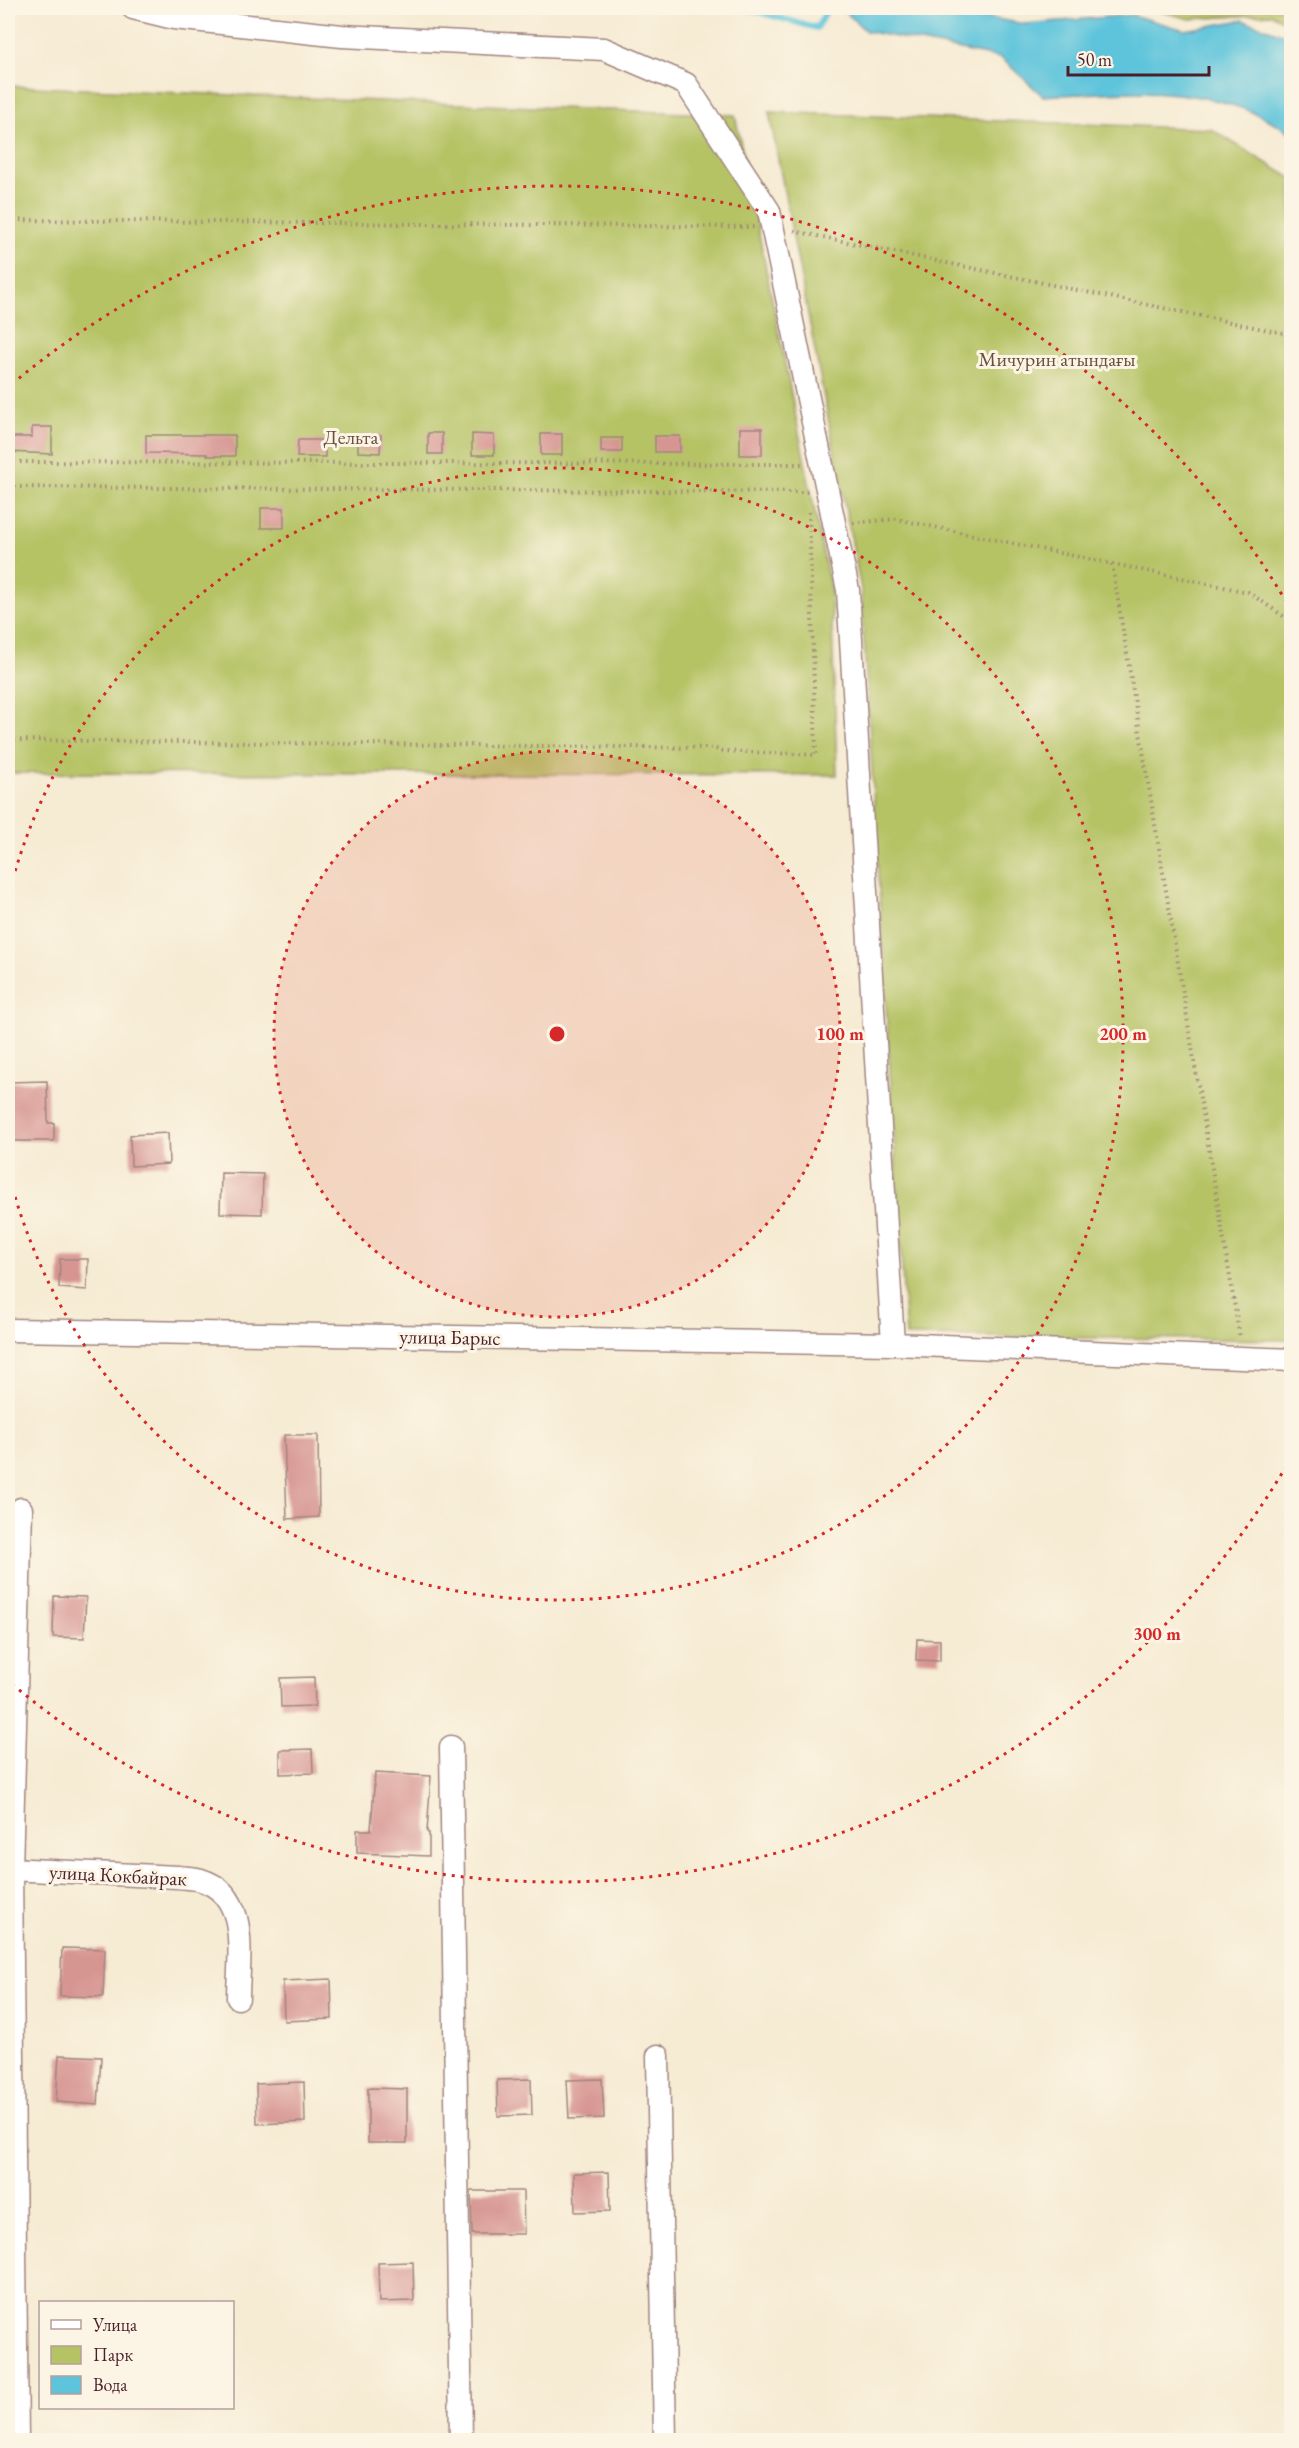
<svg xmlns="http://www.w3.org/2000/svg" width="1299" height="2448" font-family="'EB Garamond',serif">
<rect width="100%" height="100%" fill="#fcf5e5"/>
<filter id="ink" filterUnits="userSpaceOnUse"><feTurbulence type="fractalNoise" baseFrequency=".0167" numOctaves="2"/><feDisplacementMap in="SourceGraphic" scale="12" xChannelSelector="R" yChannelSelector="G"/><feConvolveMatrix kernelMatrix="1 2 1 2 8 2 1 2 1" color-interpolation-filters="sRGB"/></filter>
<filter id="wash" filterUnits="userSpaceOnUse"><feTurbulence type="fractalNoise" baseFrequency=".008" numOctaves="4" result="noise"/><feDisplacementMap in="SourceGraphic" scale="24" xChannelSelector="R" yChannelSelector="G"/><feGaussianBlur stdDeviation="1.35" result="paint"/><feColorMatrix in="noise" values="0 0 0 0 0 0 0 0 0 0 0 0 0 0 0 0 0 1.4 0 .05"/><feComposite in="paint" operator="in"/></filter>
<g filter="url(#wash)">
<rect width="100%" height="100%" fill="#f6ebd3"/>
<g fill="#b5c365" stroke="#807148" stroke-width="1.5">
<path d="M1007,8H1087L1030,12Z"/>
<path d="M1146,8H1291V25L1272,14L1190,19Z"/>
<path d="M8,86L735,115L831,592L837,775L8,773Z"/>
<path d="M769,112L1211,129L1291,178V1340L906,1336L861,589Z"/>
</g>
<path fill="#5dc4db" stroke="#547283" stroke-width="1.5" d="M841,8H932L1025,24L1132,15L1185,30L1243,20L1291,37V133C1215,82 1131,91 1043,96L1001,58L866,31Z"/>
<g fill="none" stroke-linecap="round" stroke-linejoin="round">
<g stroke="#5dc4db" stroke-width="6">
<path d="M692,8H697"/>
<path d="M744,8L817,28L828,8"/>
</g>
</g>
<g id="blocks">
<g fill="#d79592">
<path d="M32,427H52V454L8,452V437H32Z"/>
<rect x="740" y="428" width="22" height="27"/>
<rect x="428" y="433" width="14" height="21"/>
<path d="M472,434L494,435V455H472Z"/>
<rect x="541" y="434" width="21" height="21"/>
<path d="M146,435H235V456H207V454L146,453Z"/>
<path d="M358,435H381L380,453L358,452Z"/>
<rect x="655" y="436" width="25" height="16"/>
<rect x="601" y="438" width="21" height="14"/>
<path d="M298,440H325V457H297Z"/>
<rect x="261" y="508" width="23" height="20"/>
<path d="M47,1081L48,1123H54V1141H8V1123H9L8,1082Z"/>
<path d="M168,1133L169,1164L131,1166L130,1135Z"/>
<path d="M221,1173L263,1174L262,1214L220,1213Z"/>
<path d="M60,1259H88L87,1290L59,1288Z"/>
<path d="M284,1435H318L319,1517L287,1519Z"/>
<path d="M54,1596L86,1597L84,1638L53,1637Z"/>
<path d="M917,1639L940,1640V1661L916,1660Z"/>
<path d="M314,1677L315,1706L281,1707L280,1678Z"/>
<path d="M312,1749L313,1773L280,1774V1750Z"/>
<path d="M375,1773L431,1776L427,1832L429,1833V1856L357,1853V1830H371Z"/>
<path d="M62,1948L105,1949L103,1997L60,1996Z"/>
<path d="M331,1979L332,2019L284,2021L283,1981Z"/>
<path d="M59,2055L101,2057L98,2105L56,2102Z"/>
<path d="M531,2079L532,2115L498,2116L497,2080Z"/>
<path d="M602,2079L604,2118L569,2119L567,2080Z"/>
<path d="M304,2082L305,2122L257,2124L256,2084Z"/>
<path d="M368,2088L407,2089V2143H368Z"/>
<path d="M609,2172L610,2211L575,2212L574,2173Z"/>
<path d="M471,2191H523L524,2234H472Z"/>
<path d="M413,2262L414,2301L379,2302L378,2263Z"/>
</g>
</g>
</g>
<g filter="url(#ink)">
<use href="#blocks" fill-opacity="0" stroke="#a0857f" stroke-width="1.5"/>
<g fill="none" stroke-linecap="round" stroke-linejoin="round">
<defs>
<g id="street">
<path d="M133,8L174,18L342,36L604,49L686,84L769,211L848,590L893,1344"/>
<path d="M8,1330L893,1344L1292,1360"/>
<path d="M451,1747L461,2440"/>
<path d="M8,1869L178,1877C185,1878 193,1878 201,1880C251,1895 238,1958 238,1998"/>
<path d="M658,2056L665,2440"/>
<path d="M17,2440L11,1869L21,1509"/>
</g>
</defs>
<use href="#street" stroke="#a0857f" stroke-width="25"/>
<g stroke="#a0857f" stroke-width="4" stroke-dasharray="1.5 4.5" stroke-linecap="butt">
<path d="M8,220L754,227"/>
<path d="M794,231L1292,335"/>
<path d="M8,462L803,464"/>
<path d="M8,487L808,492"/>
<path d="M853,523L896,519L1248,592L1292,622"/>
<path d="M1112,564L1240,1338"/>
<path d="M8,740L712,748L723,751L816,755L809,511"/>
</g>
<use href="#street" stroke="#fff" stroke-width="22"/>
</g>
</g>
<circle cx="557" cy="1034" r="283" fill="#d62828" fill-opacity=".12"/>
<g fill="none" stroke="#d62828" stroke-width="3" stroke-dasharray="3 6">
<circle cx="557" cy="1034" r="283"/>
<path d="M8 897A566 566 0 1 1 8 1171"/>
<path d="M1291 1458A848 848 0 0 1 12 1684M12 384A848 848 0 0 1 1291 610"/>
</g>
<g text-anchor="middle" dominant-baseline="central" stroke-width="6" stroke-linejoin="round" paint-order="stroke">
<g font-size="20" fill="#6a503c" stroke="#fcf5e5">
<text x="1057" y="359">Мичурин атындағы</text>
<text x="351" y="437">Дельта</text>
</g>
<g font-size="20" fill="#4a1f2b" stroke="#fcf5e5">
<text transform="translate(450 1337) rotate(1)">улица Барыс</text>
<text transform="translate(118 1875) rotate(3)">улица Кокбайрак</text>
</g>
</g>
<circle cx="557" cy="1034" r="9" fill="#d62828" stroke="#fcf5e5" stroke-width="3"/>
<g font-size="18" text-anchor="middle" font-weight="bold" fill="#d62828" stroke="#fcf5e5" stroke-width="6" stroke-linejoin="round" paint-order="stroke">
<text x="840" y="1040">100 m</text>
<text x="1123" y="1040">200 m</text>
<text x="1157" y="1640">300 m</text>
</g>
<rect width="1299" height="2448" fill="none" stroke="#fcf5e5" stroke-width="30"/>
<rect x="39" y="2301" width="195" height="108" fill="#fcf5e5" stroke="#b59f9b" stroke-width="1.5"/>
<rect x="51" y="2320" width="30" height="9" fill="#ffffff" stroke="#b59f9b" stroke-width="1.5"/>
<text x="93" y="2331" font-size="18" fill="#4a1f2b">Улица</text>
<rect x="51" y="2346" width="30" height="18" fill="#b5c365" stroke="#b59f9b" stroke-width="1.5"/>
<text x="93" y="2361" font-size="18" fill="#4a1f2b">Парк</text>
<rect x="51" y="2376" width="30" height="18" fill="#5dc4db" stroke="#b59f9b" stroke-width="1.5"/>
<text x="93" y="2391" font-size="18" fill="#4a1f2b">Вода</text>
<path d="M1068 66v9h141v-9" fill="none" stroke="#4a1f2b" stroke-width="3"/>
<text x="1077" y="66" font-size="18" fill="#4a1f2b" stroke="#fcf5e5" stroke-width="4.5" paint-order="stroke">50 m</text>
</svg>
